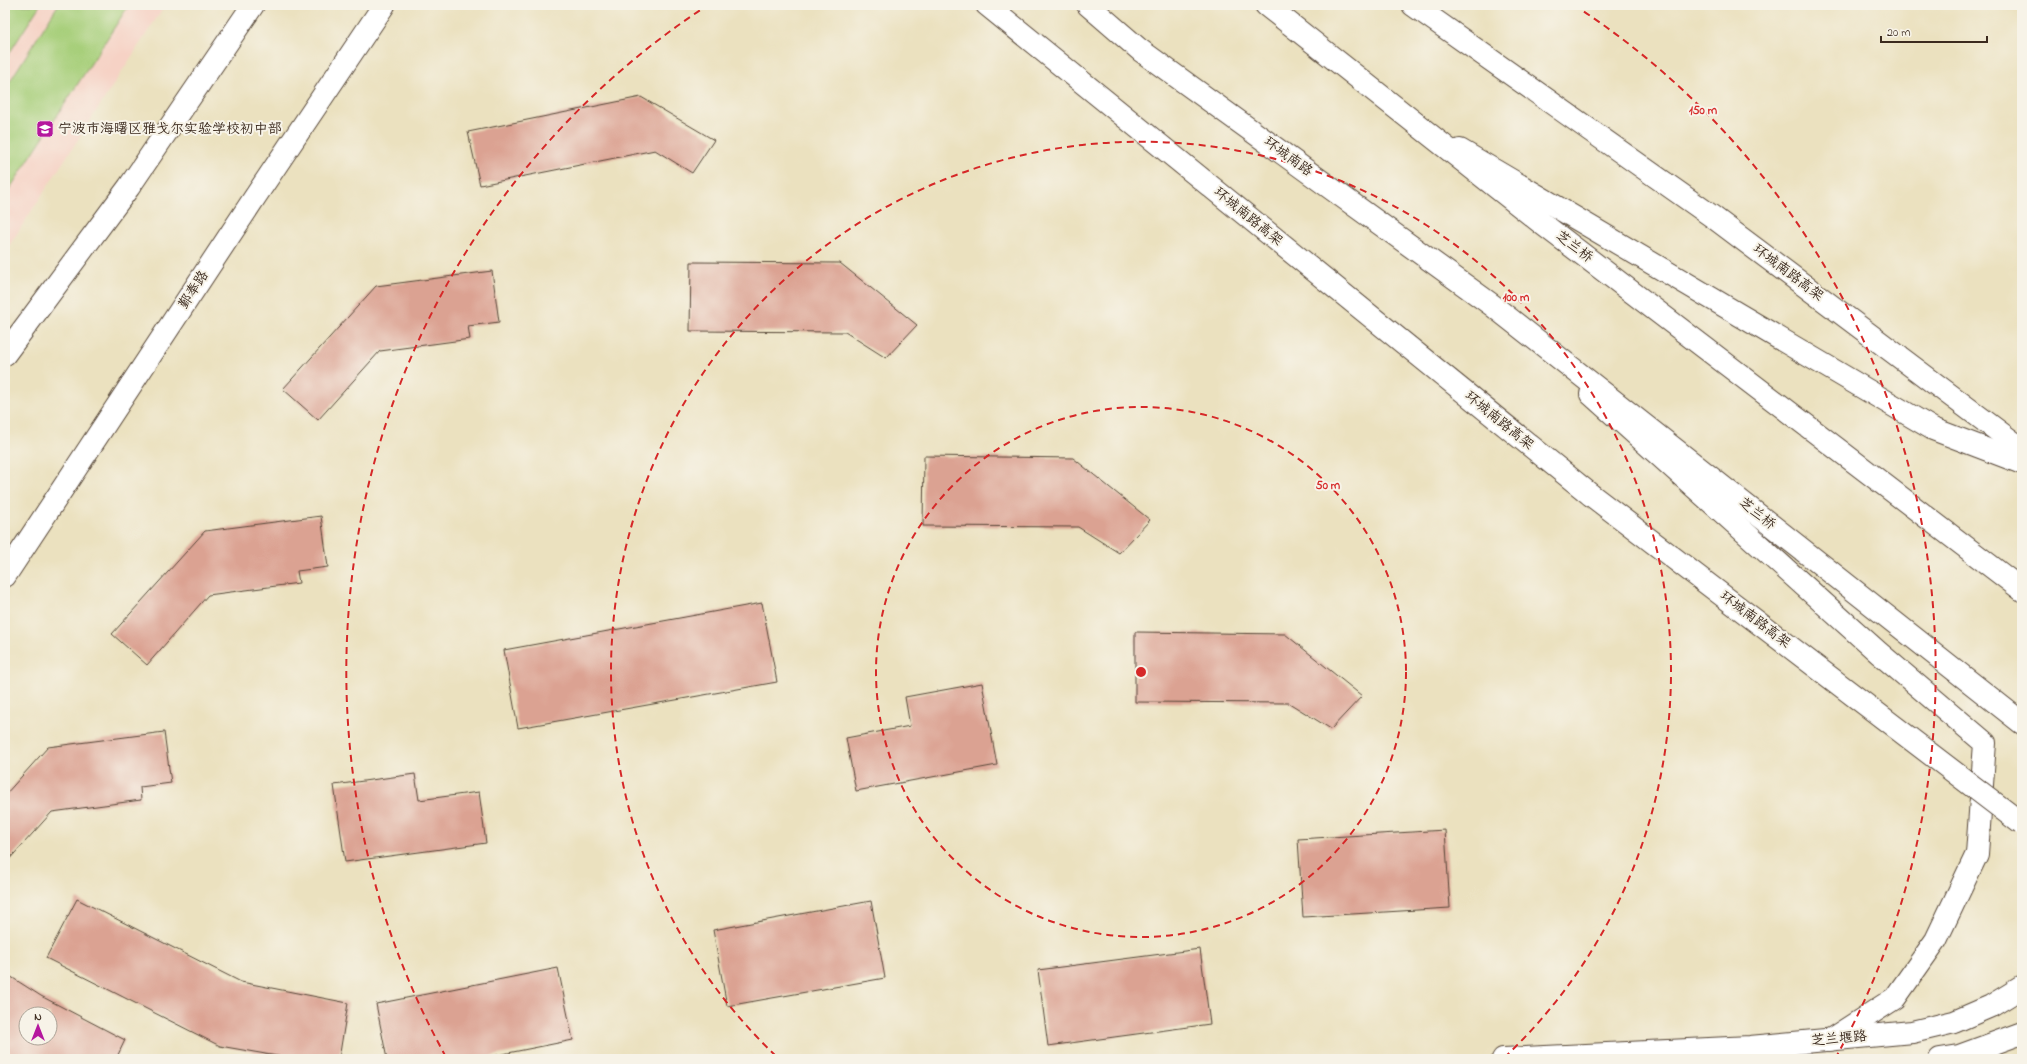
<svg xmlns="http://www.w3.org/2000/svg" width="2027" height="1064" font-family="'Indie Flower','LXGW WenKai TC',sans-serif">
<rect width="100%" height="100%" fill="#f7f3e8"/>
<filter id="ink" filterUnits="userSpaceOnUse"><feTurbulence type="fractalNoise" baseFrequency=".025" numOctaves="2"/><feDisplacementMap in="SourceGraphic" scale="8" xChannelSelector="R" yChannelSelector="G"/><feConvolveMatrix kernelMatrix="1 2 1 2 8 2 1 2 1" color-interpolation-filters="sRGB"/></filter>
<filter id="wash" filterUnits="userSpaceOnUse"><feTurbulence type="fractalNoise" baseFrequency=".012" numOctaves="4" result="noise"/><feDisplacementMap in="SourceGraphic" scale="16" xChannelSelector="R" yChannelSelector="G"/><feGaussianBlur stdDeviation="0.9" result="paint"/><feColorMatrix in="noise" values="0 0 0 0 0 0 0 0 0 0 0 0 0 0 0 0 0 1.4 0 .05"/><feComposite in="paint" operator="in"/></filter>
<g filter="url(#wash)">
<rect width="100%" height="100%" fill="#ebe1bf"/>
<path fill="#f6d2c5" d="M5,5H165L5,252Z"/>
<g fill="#a7cf7a" stroke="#717c4c">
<path d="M5,5H40L5,60Z"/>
<path d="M58,5H129L5,196V89Z"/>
</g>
<g id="blocks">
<g fill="#dba292" fill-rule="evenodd">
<path d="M641,97L714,140L692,173L655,150L480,185L468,132Z"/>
<path d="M691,262L840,263L917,325L886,358L845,332L690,331Z"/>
<path d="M492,271L499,322L468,326L470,339L380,351L318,420L283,389L376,286Z"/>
<path d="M924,456L1073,458L1150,520L1119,553L1078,527L923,526Z"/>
<path d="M321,516L328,567L297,571L299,583L208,595L147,665L112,634L205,531Z"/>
<path d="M762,603L777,682L518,728L504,650Z"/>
<path d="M1135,632L1285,634L1362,696L1331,729L1289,703L1135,702Z"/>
<path d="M982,683L997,765L856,791L846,738L910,726L905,697Z"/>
<path d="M164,732L171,783L140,787L141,800L52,812L5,864V795L48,747Z"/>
<path d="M415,774L419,800L479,792L486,843L345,862L334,785Z"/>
<path d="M1445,830L1450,908L1303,917L1298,839Z"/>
<path d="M77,899L241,982L348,1003L339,1059H294L220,1046L46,958Z"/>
<path d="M871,901L885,978L727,1006L713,930Z"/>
<path d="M1200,949L1210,1024L1048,1046L1038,970Z"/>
<path d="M558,968L573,1040L478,1059H387L376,1004Z"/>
<path d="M5,973L41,996L125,1040L116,1059H10L5,1056ZM26,1014H50V1038H26Z"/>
</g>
</g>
</g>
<g filter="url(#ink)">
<use href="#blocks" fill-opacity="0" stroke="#554536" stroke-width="1"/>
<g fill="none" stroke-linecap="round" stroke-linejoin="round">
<defs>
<g id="secondary">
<path d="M1460,150L1933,429L2022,463"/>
<path d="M5,354L129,187L253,5"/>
<path d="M1591,394L1879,653L1985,743L1977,854L1936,940L1895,998L1830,1040"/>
<path d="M5,576L255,197L384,5"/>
<path d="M1503,1059L1750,1047L1912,1032L1954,1022L1991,1006L2022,987"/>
<path d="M1940,1059L1959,1056L2022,1033"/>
</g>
<g id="primary">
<path d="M1088,5L1140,50L1492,305L2022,723"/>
<path d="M1266,5L1544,225L2022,590"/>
</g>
<g id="highway">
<path d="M987,5L1591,495"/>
<path d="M1413,5L1713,217L2022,449"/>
</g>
</defs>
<use href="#secondary" stroke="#554536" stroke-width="24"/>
<use href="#primary" stroke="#554536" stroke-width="24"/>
<use href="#highway" stroke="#554536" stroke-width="24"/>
<use href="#secondary" stroke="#fff" stroke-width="22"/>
<use href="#primary" stroke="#fff" stroke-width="22"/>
<use href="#highway" stroke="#fff" stroke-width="22"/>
<defs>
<path id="highway-bridge" d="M1591,495L2022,824"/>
</defs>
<use href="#highway-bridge" stroke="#554536" stroke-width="24" stroke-linecap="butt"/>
<use href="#highway-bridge" stroke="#fff" stroke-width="22"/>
</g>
</g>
<g fill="none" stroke="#d62828" stroke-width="2" stroke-dasharray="7 5">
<circle cx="1141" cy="672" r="265"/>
<path d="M776 1056A530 530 0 1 1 1506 1056"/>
<path d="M446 1057A795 795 0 0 1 708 5M1574 5A795 795 0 0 1 1836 1057"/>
</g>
<defs>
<symbol id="school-square" viewBox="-11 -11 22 22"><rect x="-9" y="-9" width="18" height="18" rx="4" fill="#b5179e" stroke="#f7f3e8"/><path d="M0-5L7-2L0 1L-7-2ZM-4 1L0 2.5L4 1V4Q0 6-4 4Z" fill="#fff"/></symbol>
</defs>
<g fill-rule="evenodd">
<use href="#school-square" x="35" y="119" width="20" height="20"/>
</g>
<g text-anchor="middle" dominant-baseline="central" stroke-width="4" stroke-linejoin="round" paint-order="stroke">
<g font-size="14" fill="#3b2a1e" stroke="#f7f3e8" text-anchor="start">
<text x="58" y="129">宁波市海曙区雅戈尔实验学校初中部</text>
</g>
<g font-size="14" fill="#3b2a1e" stroke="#f7f3e8">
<text transform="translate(1288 157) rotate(36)">环城南路</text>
<text transform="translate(1248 217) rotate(39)">环城南路高架</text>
<text transform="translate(1574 247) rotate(37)">芝兰桥</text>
<text transform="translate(1788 273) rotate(37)">环城南路高架</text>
<text transform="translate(194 290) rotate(-57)">鄞奉路</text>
<text transform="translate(1499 421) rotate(39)">环城南路高架</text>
<text transform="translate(1757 514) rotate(38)">芝兰桥</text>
<text transform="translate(1755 620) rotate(37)">环城南路高架</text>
<text transform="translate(1839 1039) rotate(-5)">芝兰堰路</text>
</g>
</g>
<circle cx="1141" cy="672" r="6" fill="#d62828" stroke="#f7f3e8" stroke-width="2"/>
<g font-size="12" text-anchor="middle" font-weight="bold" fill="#d62828" stroke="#f7f3e8" stroke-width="4" stroke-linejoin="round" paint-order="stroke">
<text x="1703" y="114">150 m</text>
<text x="1516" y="301">100 m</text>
<text x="1328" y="489">50 m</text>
</g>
<rect width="2027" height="1064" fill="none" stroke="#f7f3e8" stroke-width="20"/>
<g transform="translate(38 1026)"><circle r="19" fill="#f7f3e8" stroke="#aca397"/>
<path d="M0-3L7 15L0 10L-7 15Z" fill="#b5179e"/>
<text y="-6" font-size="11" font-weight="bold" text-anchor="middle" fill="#3b2a1e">N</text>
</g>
<path d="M1881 36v6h106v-6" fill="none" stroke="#3b2a1e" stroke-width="2"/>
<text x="1887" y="36" font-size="12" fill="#3b2a1e" stroke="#f7f3e8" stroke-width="3" paint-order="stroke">20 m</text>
</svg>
